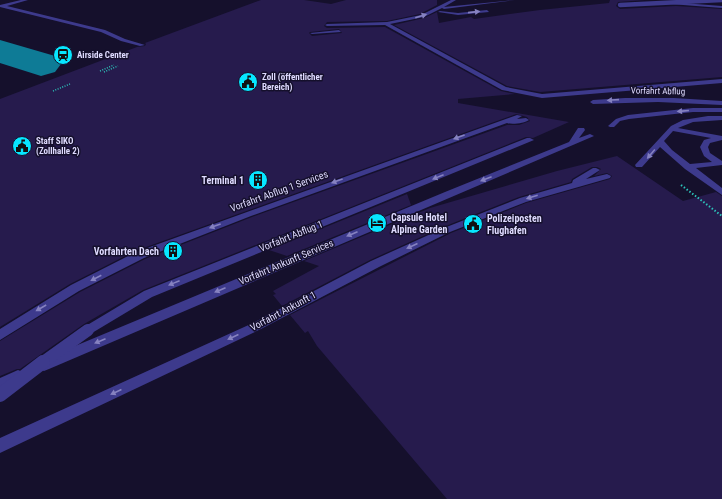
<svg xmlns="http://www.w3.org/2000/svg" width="722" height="499" font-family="'Roboto Condensed',sans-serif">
<rect width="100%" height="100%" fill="#15102c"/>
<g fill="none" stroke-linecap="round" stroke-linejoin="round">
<path fill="#0e7b96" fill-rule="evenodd" d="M0,40L55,56L61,64L55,72L41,76L0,63Z"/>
</g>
<g fill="#261b4d" fill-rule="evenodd">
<path d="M261,0H304L331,4L346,0H437V5L420,14L387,21L327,22L324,26L327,28L385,27L501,91L515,94L458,99V103L569,122L533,138L526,137L143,290L84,324L20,369H17L0,376V341L80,292L145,259L252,217L507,125H519L530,121L527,117L516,114L135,251L70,284L0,327V99L137,47L145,46L146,44L145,43ZM339,29L342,33L312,36L309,33L310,32Z"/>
<path d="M610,0H645L618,2L616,6L620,9L676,6L722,9V77L540,92L507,86L394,25L424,18L437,12L439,23L471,17L474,19L540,10L609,3Z"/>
<path d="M617,156L683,201L716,192L722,196V499H447L317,346L308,331L305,333L290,315L451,233L526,203L610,179L612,176L607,173L594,176L601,169L597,167H592L572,179L571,182L519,197L443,227L370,260L282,306L273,295L276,294L273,291L319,266L304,261L430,208L557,171Z"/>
<path d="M407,194L411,205L287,256L269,250Z"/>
</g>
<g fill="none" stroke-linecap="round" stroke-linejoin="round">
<g stroke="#2cc2b9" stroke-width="1.5" stroke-dasharray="1 1.5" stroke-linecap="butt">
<path d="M100,71L114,65"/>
<path d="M104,72L118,66"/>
<path d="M53,91L70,84"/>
</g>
<path stroke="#2cc2b9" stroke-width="2" stroke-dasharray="1.5 2" stroke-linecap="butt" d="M681,185L722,216"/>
<g fill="#3d3a8c" fill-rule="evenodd">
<path d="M21,0H28L7,6L105,30L125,39L145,45L140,46L121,41L101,32L0,7V5Z"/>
<path d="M451,0H456L444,7L515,0L444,9L442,8L424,17L390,24L506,87L542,94L722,79V83L542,98L502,90L385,25L327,26L325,25L327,24L387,22L421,15Z"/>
<path d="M669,2L722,6V8L670,4Z"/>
<path d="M487,10L489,12L458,15L438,12L440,11L458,13Z"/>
<path d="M339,30L341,32L312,34L310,33Z"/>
<path d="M625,98H674L722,101V105L658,102L593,104L590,102L593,100Z"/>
<path d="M693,108H722V112H693L629,119L620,121L614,127H610L608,126L616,119L628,115Z"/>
<path d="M517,115L522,116L517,119L526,118L529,120C525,123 512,125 507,123L251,216L144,258L79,291L0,340V329L71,285L136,252Z"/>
<path d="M708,116H722V120L693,122L678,128L722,136V140L710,143L708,147L710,153L722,161V165L696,168L722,188V195L685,169L660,147L642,167H636L635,165L671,126L683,120ZM673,131L711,138L704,140L700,147L704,156L712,162L690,164L672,150L664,141Z"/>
<path d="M578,128H584L585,130L579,138L590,134L594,136L49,369L44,371L39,369L38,365L39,361L445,192L569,142Z"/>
<path d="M527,138H530L534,140L152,297L92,333L88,335L84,333L82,330L84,327L144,291Z"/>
<path d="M593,168H596L600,170L586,179L607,174L611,176L610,178L526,202L450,232L379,267L261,329L0,453V438L253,323L371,261L444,228L520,198L572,183L573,180Z"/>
<path d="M18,370L23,372L25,376L23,380L0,390V378Z"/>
</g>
<path stroke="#3d3a8c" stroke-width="4.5" d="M620,5L722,0"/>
<path stroke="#3d3a8c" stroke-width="12" d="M42,363L88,330"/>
<path stroke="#3d3a8c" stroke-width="14" d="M0,395L43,362"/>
</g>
<defs><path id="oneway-solid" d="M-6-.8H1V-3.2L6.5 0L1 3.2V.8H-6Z"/></defs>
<g fill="#8682c0">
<use href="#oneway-solid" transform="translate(474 12) rotate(-6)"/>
<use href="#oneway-solid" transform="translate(421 16) rotate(-17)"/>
<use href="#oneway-solid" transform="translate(613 100) rotate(176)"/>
<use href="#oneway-solid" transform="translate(683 111) rotate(175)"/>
<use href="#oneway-solid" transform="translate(459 137) rotate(160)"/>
<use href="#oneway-solid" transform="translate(651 154) rotate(130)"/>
<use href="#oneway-solid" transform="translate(438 177) rotate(158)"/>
<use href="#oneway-solid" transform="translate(486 179) rotate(159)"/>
<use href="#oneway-solid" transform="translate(337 181) rotate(160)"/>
<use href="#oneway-solid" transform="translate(532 197) rotate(162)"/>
<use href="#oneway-solid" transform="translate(215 226) rotate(160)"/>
<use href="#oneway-solid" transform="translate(352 234) rotate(157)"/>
<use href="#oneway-solid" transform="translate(412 246) rotate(156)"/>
<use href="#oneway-solid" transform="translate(96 278) rotate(153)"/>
<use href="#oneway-solid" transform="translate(174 283) rotate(158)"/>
<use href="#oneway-solid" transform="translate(220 290) rotate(157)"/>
<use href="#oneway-solid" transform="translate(41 308) rotate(150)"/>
<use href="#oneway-solid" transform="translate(233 337) rotate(155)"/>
<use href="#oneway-solid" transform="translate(100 341) rotate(157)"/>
<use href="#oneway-solid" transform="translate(116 392) rotate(155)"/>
</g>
<defs>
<symbol id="station-disc" viewBox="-11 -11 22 22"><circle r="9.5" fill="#07e6ff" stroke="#15102c"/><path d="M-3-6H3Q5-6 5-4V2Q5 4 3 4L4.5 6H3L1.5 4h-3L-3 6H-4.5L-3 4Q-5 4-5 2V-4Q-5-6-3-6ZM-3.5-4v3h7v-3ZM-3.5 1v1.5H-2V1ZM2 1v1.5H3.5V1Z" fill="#111"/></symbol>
<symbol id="civic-disc" viewBox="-11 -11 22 22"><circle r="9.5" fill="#07e6ff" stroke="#15102c"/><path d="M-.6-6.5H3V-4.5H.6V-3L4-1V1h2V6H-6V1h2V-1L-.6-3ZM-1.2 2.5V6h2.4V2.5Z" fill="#111"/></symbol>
<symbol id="building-disc" viewBox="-11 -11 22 22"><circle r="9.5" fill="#07e6ff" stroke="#15102c"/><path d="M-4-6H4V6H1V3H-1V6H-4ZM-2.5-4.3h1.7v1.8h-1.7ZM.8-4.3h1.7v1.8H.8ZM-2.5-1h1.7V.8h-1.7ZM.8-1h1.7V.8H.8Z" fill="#111"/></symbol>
<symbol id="hotel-disc" viewBox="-11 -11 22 22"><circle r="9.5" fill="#07e6ff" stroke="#15102c"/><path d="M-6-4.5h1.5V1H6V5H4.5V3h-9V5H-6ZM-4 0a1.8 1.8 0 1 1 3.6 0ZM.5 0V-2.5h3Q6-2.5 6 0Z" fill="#111"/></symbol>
</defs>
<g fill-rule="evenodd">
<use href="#station-disc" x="52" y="44" width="22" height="22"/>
<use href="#civic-disc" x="237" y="71" width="22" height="22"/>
<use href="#civic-disc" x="11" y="135" width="22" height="22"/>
<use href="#building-disc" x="247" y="169" width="22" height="22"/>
<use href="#hotel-disc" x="366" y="212" width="22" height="22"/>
<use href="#civic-disc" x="462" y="213" width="22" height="22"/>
<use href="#building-disc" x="162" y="240" width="22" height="22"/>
</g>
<g text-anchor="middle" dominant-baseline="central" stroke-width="3" stroke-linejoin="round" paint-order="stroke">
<g font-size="9" font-weight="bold" fill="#dfdbff" stroke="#15102c" text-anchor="start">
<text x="77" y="55">Airside Center</text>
<text x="262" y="77">Zoll (öffentlicher<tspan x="262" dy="10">Bereich)</tspan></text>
<text x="36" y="141">Staff SIKO<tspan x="36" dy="10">(Zollhalle 2)</tspan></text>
</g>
<g font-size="9" fill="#dfdbff" stroke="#15102c">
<text transform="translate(658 91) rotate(1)">Vorfahrt Abflug</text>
</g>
<g font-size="10" font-weight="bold" fill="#dfdbff" stroke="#15102c" text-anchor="end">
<text x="244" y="180">Terminal 1</text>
<text x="391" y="217" text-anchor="start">Capsule Hotel<tspan x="391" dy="12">Alpine Garden</tspan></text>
<text x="487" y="218" text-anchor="start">Polizeiposten<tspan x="487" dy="12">Flughafen</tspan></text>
<text x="159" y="251">Vorfahrten Dach</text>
</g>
<g font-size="10" fill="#dfdbff" stroke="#15102c">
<text transform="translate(279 191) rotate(-20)">Vorfahrt Abflug 1 Services</text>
<text transform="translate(291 236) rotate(-22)">Vorfahrt Abflug 1</text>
<text transform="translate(286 262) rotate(-23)">Vorfahrt Ankunft Services</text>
<text transform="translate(283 311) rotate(-28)">Vorfahrt Ankunft 1</text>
</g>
</g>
</svg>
